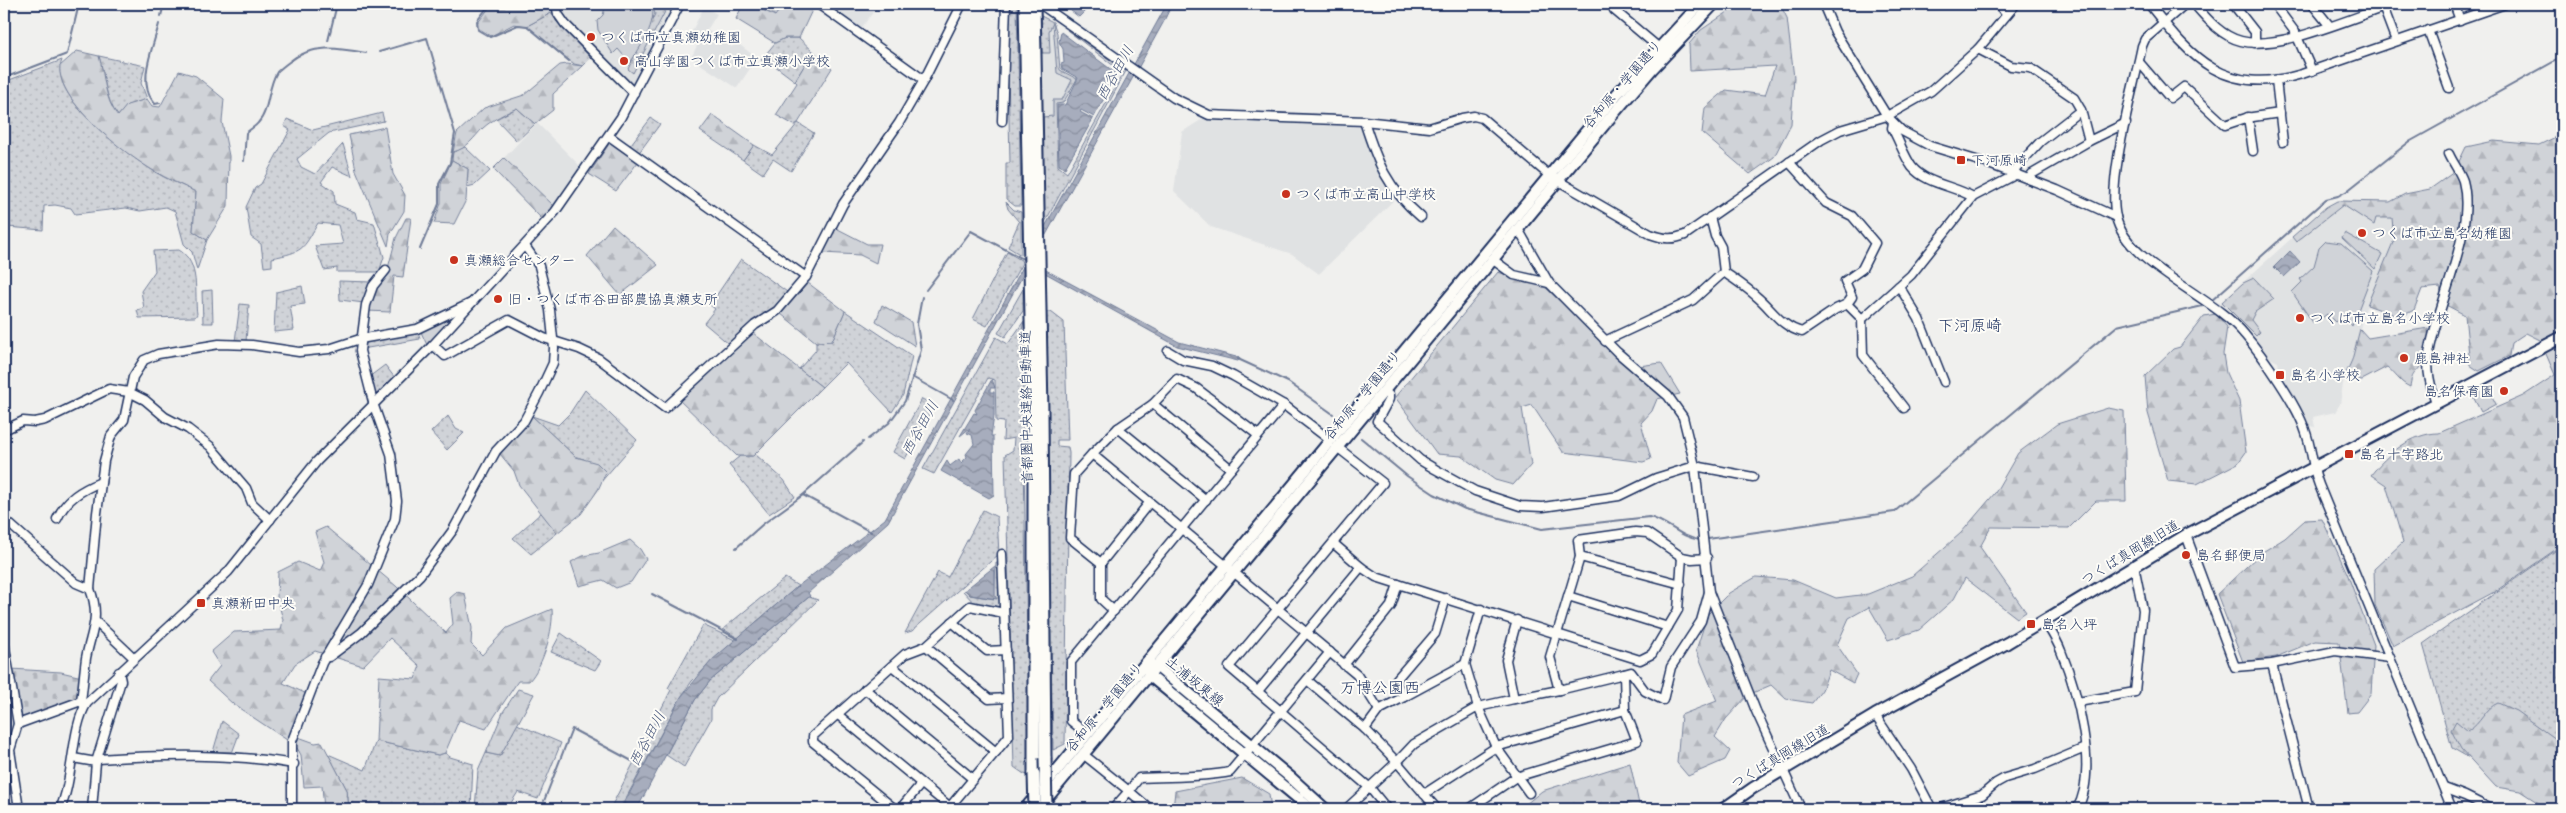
<svg xmlns="http://www.w3.org/2000/svg" width="2566" height="813" font-family="'Shantell Sans','Klee One',sans-serif">
<defs>
<pattern id="grass-dots" width="8" height="8" patternUnits="userSpaceOnUse" patternTransform="scale(1.25)"><rect width="8" height="8" fill="#d0d3d8"/><path d="M2 2h.1M6 6h.1" fill="none" stroke="#b2b5bc" stroke-width="1.8" stroke-linecap="round"/></pattern>
<pattern id="forest-firs" width="22" height="20" patternUnits="userSpaceOnUse" patternTransform="scale(1.25)"><rect width="22" height="20" fill="#d0d3d8"/><path d="M5 1l3.5 6h-7zM16 11l3.5 6h-7z" fill="#b2b5bc"/></pattern>
<pattern id="cemetery-stones" width="16" height="16" patternUnits="userSpaceOnUse" patternTransform="scale(1.25)"><rect width="16" height="16" fill="#d0d3d8"/><path d="M2 7V4a2 2 0 0 1 4 0v3zM10 15v-3a2 2 0 0 1 4 0v3z" fill="#b2b5bc"/></pattern>
<pattern id="water-waves" width="16" height="10" patternUnits="userSpaceOnUse" patternTransform="scale(1.25)"><rect width="16" height="10" fill="#a7adbd"/><path d="M0 5q4-4 8 0t8 0" fill="none" stroke="#878d9d"/></pattern>
</defs>
<rect width="100%" height="100%" fill="#f0f0ee"/>
<filter id="ink" filterUnits="userSpaceOnUse"><feTurbulence type="fractalNoise" baseFrequency=".02" numOctaves="2"/><feDisplacementMap in="SourceGraphic" scale="10" xChannelSelector="R" yChannelSelector="G"/><feConvolveMatrix kernelMatrix="1 2 1 2 8 2 1 2 1" color-interpolation-filters="sRGB"/></filter>
<g filter="url(#ink)">
<g fill="#e0e2e3">
<path d="M560,4H674L632,85L629,86L578,36L561,13Z"/>
<path d="M824,4H879L860,30Z"/>
<path d="M704,7L717,14L707,30L732,47L736,42L757,58L737,88L691,58L699,42L689,37Z"/>
<path d="M1053,22L1057,73L1072,80L1062,100H1053V116L1043,117L1042,53H1050L1049,31Z"/>
<path d="M1204,118L1364,127L1397,197L1319,274L1292,254L1211,227L1174,191L1182,132Z"/>
<path d="M537,123L582,168L554,206L504,158Z"/>
<path d="M2344,200L2379,203L2392,218L2394,240L2364,313L2352,360L2344,378L2340,404L2335,412L2313,417L2315,427L2309,426L2305,416L2281,378L2278,362L2268,357L2253,335L2220,303L2326,207Z"/>
</g>
<g fill="url(#grass-dots)" stroke="#76819b">
<path d="M652,4H669L633,73L628,69L655,14Z"/>
<path d="M751,4H784L776,16Z"/>
<path d="M1009,4H1017L1021,206H1015L1006,199V163H1010L1008,70Z"/>
<path d="M553,12L556,21L591,58L583,66L574,64L527,26Z"/>
<path d="M1041,16L1053,22L1057,33L1060,70L1077,79L1063,103L1056,104L1058,166L1067,173L1123,73L1067,30L1126,71L1043,226V117L1053,116V100H1062L1072,80L1057,73L1053,23L1049,31L1050,53H1042Z"/>
<path d="M785,38H799L813,51L795,81L770,62L761,60L775,43Z"/>
<path d="M99,56L145,66L141,83L147,99L128,105L118,116C105,99 105,77 99,56Z"/>
<path d="M62,60C47,97 128,155 155,172C168,180 182,185 196,192L193,231L207,240L197,270L192,252L184,244L175,211L166,207L140,211L126,208L75,214L71,208L55,205L44,206L43,230L7,227L8,237L4,240V82Z"/>
<path d="M517,108L535,124L517,141L496,119Z"/>
<path d="M382,113L384,121L329,133L297,159L301,167L315,174L343,144L352,176L332,167L321,182L334,191L335,204L355,212L357,219L374,223L384,257L379,272H337V268L324,270L315,246L343,244L338,225L318,223C302,251 304,251 272,258V266L264,267L261,244L251,237L246,207L255,188L261,184L290,130L284,126L287,119L313,130Z"/>
<path d="M651,118L660,124L638,154L628,148Z"/>
<path d="M798,123L814,133L791,171L773,159L763,174L743,160L754,145L772,155Z"/>
<path d="M465,147L490,171L475,185L467,187L468,169L452,160L453,152Z"/>
<path d="M1006,202L1014,210L1021,212V255L1008,247L1019,222L1008,209Z"/>
<path d="M179,250C201,263 194,294 197,314L195,317L139,318L137,310L144,308L141,291L155,271L153,251Z"/>
<path d="M1007,252L1021,260L1022,263L987,326L973,319Z"/>
<path d="M741,259L790,294L774,312L730,345L704,323L715,309L710,305Z"/>
<path d="M339,281L372,282L364,303L340,300Z"/>
<path d="M302,286L305,304L290,306L294,330L274,332L276,292Z"/>
<path d="M1023,289V311L1005,337L998,333Z"/>
<path d="M212,290L213,323H203L202,291Z"/>
<path d="M240,304L249,305L246,341H235Z"/>
<path d="M845,311L912,356L903,395L892,412L846,363L822,387L799,369L816,350V342L832,341Z"/>
<path d="M1044,312H1051L1064,322L1068,440H1057V446L1068,447L1069,453L1065,744L1053,750Z"/>
<path d="M1024,321L1022,330L1029,775L1024,774L1014,767L1005,455L1013,450L1014,438L1003,440L1004,422L996,421L995,380L988,378L934,474L923,469L996,337L1008,344Z"/>
<path d="M418,332L420,339L362,349L363,341Z"/>
<path d="M385,365L395,378L375,398L369,377Z"/>
<path d="M585,390L637,440L600,483L584,459L576,457L532,416L558,425L570,413Z"/>
<path d="M922,399L934,405L905,459L893,452Z"/>
<path d="M448,416L456,429L464,433L447,450L431,432Z"/>
<path d="M755,454L784,480L795,497L769,514L729,465L740,456H752Z"/>
<path d="M983,510L997,517L999,554L912,631L905,633L938,572L948,577Z"/>
<path d="M542,512L557,533L531,554L513,538Z"/>
<path d="M2562,546V809L2554,807L2452,748L2423,644Z"/>
<path d="M996,563L999,564L1001,607L975,604L963,591L965,590L970,595L994,599Z"/>
<path d="M785,578L798,586L738,638L723,629Z"/>
<path d="M809,597L818,600L717,698L711,709V719L684,767L666,755L695,700L710,681Z"/>
<path d="M703,625L735,640L692,681L681,697L620,809H610L671,690L668,688Z"/>
<path d="M561,633L601,661L595,670L551,652Z"/>
<path d="M222,721L239,734L232,753L213,752Z"/>
<path d="M517,724L561,743L538,799L518,792L507,809L496,805L494,809H475L478,771L486,753L500,756Z"/>
<path d="M376,741L438,755L445,753L450,757L473,764L471,809H349L347,790L328,754L365,770Z"/>
</g>
<g fill="url(#forest-firs)" stroke="#76819b">
<path d="M492,4H552L553,12L527,26L514,24L491,36L478,28L477,24Z"/>
<path d="M743,4H751L775,16L784,4H810L814,6L799,38H785L775,43L736,19Z"/>
<path d="M1740,4H1780L1787,18L1794,78L1791,124L1774,157L1750,174L1702,133L1705,108L1726,90L1765,95L1775,66L1690,71L1689,44L1701,30Z"/>
<path d="M77,51L99,56C105,76 104,99 118,116L127,105L147,99L152,106L160,107L179,71L196,76L224,99L222,122L229,156L228,206L207,240L193,231L196,192C182,185 167,179 154,171C125,154 56,101 60,66Z"/>
<path d="M813,51L832,68L798,123L794,125L776,115L797,83L795,81Z"/>
<path d="M567,64L583,66L553,94V110L535,124L517,108C506,113 493,119 483,128C474,137 467,149 453,152L457,133L484,108L524,95L560,65Z"/>
<path d="M712,115L754,145L743,160L700,131Z"/>
<path d="M385,127L393,174L405,195L404,211L390,234L388,246L356,170L349,135Z"/>
<path d="M2562,134V545L2496,591L2393,646L2375,605L2374,569L2403,542L2386,485L2371,475C2387,454 2412,433 2439,433L2523,396L2555,375L2540,340L2526,333L2511,343L2509,356L2479,371L2470,365L2465,315L2444,304L2440,287L2422,289L2414,310L2400,317L2367,305L2394,240L2392,218H2376L2374,225L2343,205L2296,242L2292,237L2326,207L2337,201L2390,202L2405,194L2430,189L2454,172L2466,147L2494,141L2539,145Z"/>
<path d="M611,141L638,162L616,191L589,174Z"/>
<path d="M504,158L554,206L542,219L493,169Z"/>
<path d="M452,160L468,169L466,200L454,224L434,223L441,203V184Z"/>
<path d="M406,218H411L403,277L394,276L390,312L367,311L375,291L387,272L396,238Z"/>
<path d="M613,225L658,265L620,295L587,256Z"/>
<path d="M836,228L867,244H880L876,263L860,255L822,253Z"/>
<path d="M1498,272L1546,288L1631,367L1661,363L1680,394L1657,399L1652,411L1641,423L1651,459L1643,462L1563,452L1532,405L1522,408L1531,465L1513,485L1495,480L1461,456L1437,454L1395,397Z"/>
<path d="M2254,278L2274,299L2255,312L2251,320L2260,332L2256,336L2222,302L2243,283Z"/>
<path d="M808,283L845,311L832,341L816,342L781,314Z"/>
<path d="M882,305L911,322L915,346L876,321Z"/>
<path d="M2216,314L2227,327L2223,354L2226,373L2239,401L2246,452L2238,463L2197,484L2168,481L2148,413L2145,376L2173,349L2180,347L2204,316Z"/>
<path d="M447,320L449,322L427,345L420,330Z"/>
<path d="M2428,328C2429,338 2429,353 2423,363C2416,374 2412,371 2410,387C2399,382 2396,374 2387,367L2362,380L2344,378L2352,360L2360,329L2368,338Z"/>
<path d="M753,333L822,387L753,456H737L678,399Z"/>
<path d="M2108,408L2124,411L2126,501H2096L2069,528L1991,527L1980,547L2026,612L2017,618L1965,578L1954,599L1919,630L1888,640L1869,607L1849,618L1837,645L1857,674L1853,683L1829,670L1822,690L1812,703L1786,699L1771,685L1748,695L1726,719L1715,737L1730,751L1725,760L1688,776L1677,763L1681,715L1717,701L1696,650L1708,614L1729,593L1756,577L1793,580L1836,598L1868,594L1912,576L1961,533L1995,493L2018,453L2057,424Z"/>
<path d="M532,416L576,457L597,463L606,472L598,490L581,514L557,533L519,485L514,471L500,454Z"/>
<path d="M2322,519L2347,573L2374,645L2371,694L2357,712L2348,713L2339,642L2315,641L2276,657L2243,662L2217,594L2261,553L2285,538L2305,520Z"/>
<path d="M326,527L396,586L446,633L453,624L450,598L457,592L465,594L472,628L471,644L482,655L507,628L552,609C554,629 543,666 529,681H518L486,729L459,720L445,753L438,755L376,741L379,676L415,679L420,666L390,638L363,666L315,651L295,664L283,683L307,694L290,734L315,743L322,742L347,790L349,809H324L322,786L304,787L301,755L296,746L233,704L208,681L220,666L211,652L234,632L281,630L283,620L277,597L278,572L298,562L320,571L324,562L315,532Z"/>
<path d="M630,540L640,549L646,559L631,582L616,588L603,580L579,586L571,562L583,556L599,553Z"/>
<path d="M518,689L534,694L500,756L486,753L503,712Z"/>
<path d="M2498,703L2516,711L2562,744V809H2548L2520,791L2496,787L2461,749L2451,730L2456,721L2468,731C2481,724 2485,708 2498,703Z"/>
<path d="M1630,763L1640,809H1520L1542,791Z"/>
<path d="M1242,778L1269,794L1271,809H1173L1175,791Z"/>
</g>
<path fill="url(#cemetery-stones)" stroke="#76819b" d="M11,669L61,672L82,677L80,697L21,721Z"/>
<g fill="#d0d3d8" stroke="#76819b">
<path d="M606,4H652C657,23 641,46 630,63L618,49L613,54L598,30L597,21L603,15Z"/>
<path d="M2345,233L2382,254L2375,269L2342,238Z"/>
<path d="M2326,241L2341,243L2373,271L2352,326L2344,315L2335,322L2327,314L2314,324L2292,292L2302,282L2300,279L2314,266L2319,248Z"/>
<path d="M2485,383L2496,404L2481,412L2470,391Z"/>
</g>
<g fill="url(#water-waves)" stroke="#6f7b97">
<path d="M1062,4H1092L1079,17Z"/>
<path d="M1167,4H1172L1163,23L1031,262L1179,342L1240,358L1238,361L1177,346L1029,264L888,522L808,593L810,596L710,681L695,700L637,809H621L681,697L712,660L798,586L885,519Z"/>
<path d="M1061,32L1117,74L1094,117L1081,110L1080,112L1093,119L1065,168L1059,165L1057,105H1065L1078,78L1062,69L1061,64L1064,63L1063,49L1059,42Z"/>
<path d="M2290,251L2300,262L2284,277L2274,267Z"/>
<path d="M992,379L995,388H990V392H994V416L991,436H993L994,495L989,498L941,471L947,461L950,466L959,459L961,463L967,457L966,454L974,444L972,435L967,433L970,428L960,436L974,413L977,414L975,410Z"/>
<path d="M995,566V596L997,599L970,595L965,590Z"/>
</g>
<g fill="none" stroke-linecap="round" stroke-linejoin="round">
<g stroke="#6f7b97" stroke-width="2">
<path d="M490,4L477,21L478,30L490,37L518,25L527,26L569,61"/>
<path d="M161,16L164,4"/>
<path d="M159,24C153,48 136,83 155,104L160,103"/>
<path d="M328,41L337,4"/>
<path d="M379,52L427,38L455,133L450,163L439,184V204L420,249"/>
<path d="M4,78L67,54L79,4"/>
<path d="M244,161L246,133C250,129 255,127 258,123C270,110 267,88 277,72C280,69 285,65 289,62C312,43 339,48 366,53"/>
<path d="M926,290L971,231L1025,260"/>
<path d="M2211,301L2326,199L2338,196L2347,191L2409,142L2562,57"/>
<path d="M1238,359L1288,382L1333,414"/>
<path d="M912,377L953,400"/>
<path d="M1361,438L1407,476L1434,494L1465,509L1542,529L1649,517C1668,521 1680,538 1700,540"/>
<path d="M868,439L889,423L905,401L921,350L917,324L922,297"/>
<path d="M803,495L871,532"/>
<path d="M1708,539L1894,512L2117,326L2207,305"/>
<path d="M736,548L763,524L803,495L863,442"/>
<path d="M652,594L738,639"/>
<path d="M544,801L572,729L632,761"/>
<path d="M540,809L542,805"/>
</g>
<defs>
<g id="minor">
<path d="M556,4L558,14L565,24L634,93"/>
<path d="M818,4L924,80"/>
<path d="M1040,4L1174,98L1209,115L1364,121L1429,128L1462,118L1474,116L1482,118L1550,176L1650,234C1664,239 1672,240 1685,235L1821,140L1840,130L1887,116L1931,91L1978,49L2011,66L2030,68L2074,98L2081,110L2089,141L2126,123"/>
<path d="M1620,4L1614,10L1658,47"/>
<path d="M1823,4L1835,32L1887,116L1902,131L1930,146L1989,164L2057,190L2116,217"/>
<path d="M1998,4L2006,14"/>
<path d="M2149,4C2192,59 2225,97 2302,74L2505,4"/>
<path d="M2185,4L2145,39L2142,46C2134,87 2107,179 2116,217C2126,264 2214,296 2245,335C2263,356 2297,405 2305,430C2312,448 2312,467 2319,485L2452,809"/>
<path d="M2194,4C2207,19 2221,36 2241,41C2279,51 2354,17 2393,4"/>
<path d="M2233,4L2255,32V43"/>
<path d="M2274,4L2295,32L2312,71"/>
<path d="M2312,4L2329,25"/>
<path d="M2382,4L2396,41"/>
<path d="M2454,4L2460,20"/>
<path d="M2428,30L2449,88"/>
<path d="M1978,49L2016,4"/>
<path d="M2139,62L2170,98L2184,87L2225,125L2246,118L2280,113"/>
<path d="M2276,80L2283,142"/>
<path d="M2248,117L2253,151"/>
<path d="M1002,121L1006,4"/>
<path d="M1364,121C1377,162 1387,188 1421,217"/>
<path d="M1893,123L1892,128C1899,140 1904,156 1912,167C1926,184 1955,186 1973,197"/>
<path d="M609,136L806,277"/>
<path d="M1789,162L1826,203L1852,216L1875,243L1862,269L1845,281L1852,297L1847,304"/>
<path d="M2012,172L2041,141L2081,110"/>
<path d="M2029,179L2032,174L2089,141"/>
<path d="M1710,217L1715,236L1721,247L1724,272C1735,280 1746,287 1756,296C1772,309 1781,327 1802,332L1836,309L1847,304L1862,319L1911,275L1973,197L2017,174"/>
<path d="M1518,229L1549,283"/>
<path d="M1492,259L1514,275L1549,283L1617,352L1668,396L1683,417L1695,466L1709,592L1701,621L1671,667L1663,700L1645,691L1631,672L1624,674"/>
<path d="M1899,286L1919,319L1944,382"/>
<path d="M1862,319L1863,355L1904,408"/>
<path d="M1605,341L1693,300L1724,272"/>
<path d="M433,345L445,356L509,320L544,338L579,349L598,358L665,408L755,325L777,311L806,277L843,204L899,123L924,80L962,4"/>
<path d="M1168,351L1183,360L1212,366L1233,376L1284,405L1330,440"/>
<path d="M1384,391L1389,395V399L1377,421L1420,460L1435,469L1475,491L1520,506L1543,507L1619,496L1656,478L1695,466L1753,477"/>
<path d="M2436,403C2431,387 2426,370 2429,354C2437,304 2476,230 2463,181C2460,172 2453,163 2449,154"/>
<path d="M1153,404L1231,469"/>
<path d="M1118,428L1206,500"/>
<path d="M4,430L23,421L35,422L45,420L109,389L129,392L145,400L165,417L188,429L210,446L246,488L252,503L270,520"/>
<path d="M1258,435L1196,388L1177,379L1153,404L1118,428L1092,454L1357,675L1379,710"/>
<path d="M1337,447L1383,483L1229,667L1370,788L1387,809"/>
<path d="M1092,454L1074,474L1070,538L1101,563V599L1114,611"/>
<path d="M4,519L76,583L90,589"/>
<path d="M57,519C66,499 81,490 101,482"/>
<path d="M2186,535L2235,667L2272,664L2335,651L2390,658"/>
<path d="M1580,557L1681,584"/>
<path d="M1101,563L1149,503"/>
<path d="M1398,584L1640,660L1652,654L1678,610L1682,557"/>
<path d="M1709,592L1756,711L1801,809"/>
<path d="M1568,596L1668,627"/>
<path d="M2044,620C2050,630 2057,640 2061,651C2077,690 2099,771 2077,809"/>
<path d="M96,622L134,658"/>
<path d="M952,622L987,651L1006,650"/>
<path d="M4,642L18,724L10,750L19,809"/>
<path d="M926,646L989,699L1007,698"/>
<path d="M325,657H329L361,633L420,575L453,530L496,451L524,421L539,393L553,363L554,348L550,310L539,266L525,246"/>
<path d="M1465,664L1478,707L1514,699L1506,660L1517,620"/>
<path d="M2272,664L2309,809"/>
<path d="M1344,665L1391,606L1398,584L1376,577L1361,567"/>
<path d="M892,666L996,752"/>
<path d="M1307,680L1365,729L1397,762L1414,744L1478,707L1496,747L1529,793"/>
<path d="M865,689L973,779"/>
<path d="M1258,691L1361,567L1333,543"/>
<path d="M1404,697L1465,664L1481,609"/>
<path d="M1514,699L1559,690L1550,657L1580,557L1578,540L1635,532L1647,533L1682,557L1692,559L1707,558"/>
<path d="M81,701C83,687 84,673 86,658C91,632 101,617 90,589L97,513L104,461L111,436L124,420L133,377L144,360L158,354L219,344L252,345L299,352L329,349L360,339L417,329L471,303"/>
<path d="M2078,702L2135,692L2143,610L2134,565"/>
<path d="M837,714L950,807"/>
<path d="M1875,715L1911,769L1932,809"/>
<path d="M18,724L81,701L83,704"/>
<path d="M1365,729L1379,710L1404,697L1395,681L1435,634L1446,598"/>
<path d="M1087,734L1071,721V662L1284,405"/>
<path d="M1083,754L1129,791L1139,778C1169,776 1200,778 1230,772L1330,652"/>
<path d="M73,758L96,762"/>
<path d="M98,759C163,755 229,753 294,764"/>
<path d="M2444,788L2465,796L2491,809"/>
<path d="M1424,794L1496,747L1625,710L1624,674L1559,690"/>
<path d="M60,809C74,779 71,727 87,703L228,572L317,461L433,345L555,212L621,117L680,4"/>
<path d="M92,809L96,762L121,681L119,672"/>
<path d="M292,809V741L322,663L368,585L395,519L397,501L391,454L374,406L360,351L366,305L373,286L386,270"/>
<path d="M895,809L813,742V736L905,654L926,646L970,606L1004,613"/>
<path d="M900,809L921,784"/>
<path d="M948,809L1009,736L1002,554"/>
<path d="M1113,809L1129,791L1150,809"/>
<path d="M1346,809L1397,762L1437,809"/>
<path d="M1469,809L1516,777L1637,741L1625,710"/>
<path d="M1938,809L1982,795L1996,783L2005,778L2035,769L2085,748"/>
</g>
<g id="major">
<path d="M1151,665L1156,666L1290,777L1325,809"/>
<path d="M1148,670L1149,675L1311,809"/>
<path d="M1043,803L1609,119L1652,69L1714,4"/>
<path d="M1025,809L1617,94L1700,4"/>
<path d="M1723,809L1753,788L1875,715L2007,643L2186,535L2562,337"/>
</g>
<g id="highway">
<path d="M1025,4L1034,476V774"/>
<path d="M1034,4L1042,411L1045,758"/>
</g>
</defs>
<use href="#minor" stroke="#1b2f5e" stroke-width="11"/>
<use href="#major" stroke="#1b2f5e" stroke-width="14"/>
<use href="#highway" stroke="#1b2f5e" stroke-width="15"/>
<use href="#minor" stroke="#fdfcf7" stroke-width="8"/>
<use href="#major" stroke="#fdfcf7" stroke-width="10"/>
<use href="#highway" stroke="#fdfcf7" stroke-width="11"/>
<defs>
<g id="highway-bridge">
<path d="M1045,758L1046,809"/>
<path d="M1034,774L1035,809"/>
</g>
</defs>
<use href="#highway-bridge" stroke="#1b2f5e" stroke-width="15" stroke-linecap="butt"/>
<use href="#highway-bridge" stroke="#fdfcf7" stroke-width="11"/>
</g>
</g>
<g fill="#c8321e" stroke="#fdfcf7" stroke-width="2">
<circle cx="591" cy="37" r="5"/>
<circle cx="624" cy="61" r="5"/>
<rect x="1956" y="155" width="10" height="10" rx="2.5"/>
<circle cx="1286" cy="194" r="5"/>
<circle cx="2362" cy="233" r="5"/>
<circle cx="454" cy="260" r="5"/>
<circle cx="498" cy="299" r="5"/>
<circle cx="2300" cy="318" r="5"/>
<circle cx="2404" cy="358" r="5"/>
<rect x="2275" y="370" width="10" height="10" rx="2.5"/>
<circle cx="2504" cy="391" r="5"/>
<rect x="2344" y="449" width="10" height="10" rx="2.5"/>
<circle cx="2186" cy="555" r="5"/>
<rect x="196" y="598" width="10" height="10" rx="2.5"/>
<rect x="2026" y="619" width="10" height="10" rx="2.5"/>
</g>
<g text-anchor="middle" dominant-baseline="central" stroke-width="4" stroke-linejoin="round" paint-order="stroke">
<g font-size="14" fill="#1b2f5e" stroke="#fdfcf7" text-anchor="start">
<text x="601" y="37">つくば市立真瀬幼稚園</text>
<text x="634" y="61">高山学園つくば市立真瀬小学校</text>
<text x="1971" y="160">下河原崎</text>
<text x="1296" y="194">つくば市立高山中学校</text>
<text x="2372" y="233">つくば市立島名幼稚園</text>
<text x="464" y="260">真瀬総合センター</text>
<text x="508" y="299">旧・つくば市谷田部農協真瀬支所</text>
<text x="2310" y="318">つくば市立島名小学校</text>
<text x="2414" y="358">鹿島神社</text>
<text x="2290" y="375">島名小学校</text>
<text x="2494" y="391" text-anchor="end">島名保育園</text>
<text x="2359" y="454">島名十字路北</text>
<text x="2196" y="555">島名郵便局</text>
<text x="211" y="603">真瀬新田中央</text>
<text x="2041" y="624">島名入坪</text>
</g>
<g font-size="14" fill="#1b2f5e" stroke="#fdfcf7">
<text transform="translate(1622 84) rotate(-49)">谷和原・学園通り</text>
<text transform="translate(1362 395) rotate(-50)">谷和原・学園通り</text>
<text transform="translate(1026 407) rotate(-91)">首都圏中央連絡自動車道</text>
<text transform="translate(2130 552) rotate(-31)">つくば真岡線旧道</text>
<text transform="translate(1195 681) rotate(39)">土浦坂東線</text>
<text transform="translate(1104 707) rotate(-50)">谷和原・学園通り</text>
<text transform="translate(1780 756) rotate(-31)">つくば真岡線旧道</text>
</g>
<g font-size="15" font-style="italic" fill="#4c5b7f" stroke="#fdfcf7">
<text transform="translate(1115 73) rotate(-61)">西谷田川</text>
<text transform="translate(920 428) rotate(-61)">西谷田川</text>
<text transform="translate(647 739) rotate(-62)">西谷田川</text>
</g>
<g font-size="16" fill="#1b2f5e" stroke="#fdfcf7">
<text x="1970" y="325">下河原崎</text>
<text x="1380" y="687">万博公園西</text>
</g>
</g>
<rect width="2566" height="813" fill="none" stroke="#fdfcf7" stroke-width="20"/>
<rect x="10" y="10" width="2546" height="793" fill="none" stroke="#1b2f5e" stroke-width="2" filter="url(#ink)"/>
</svg>
